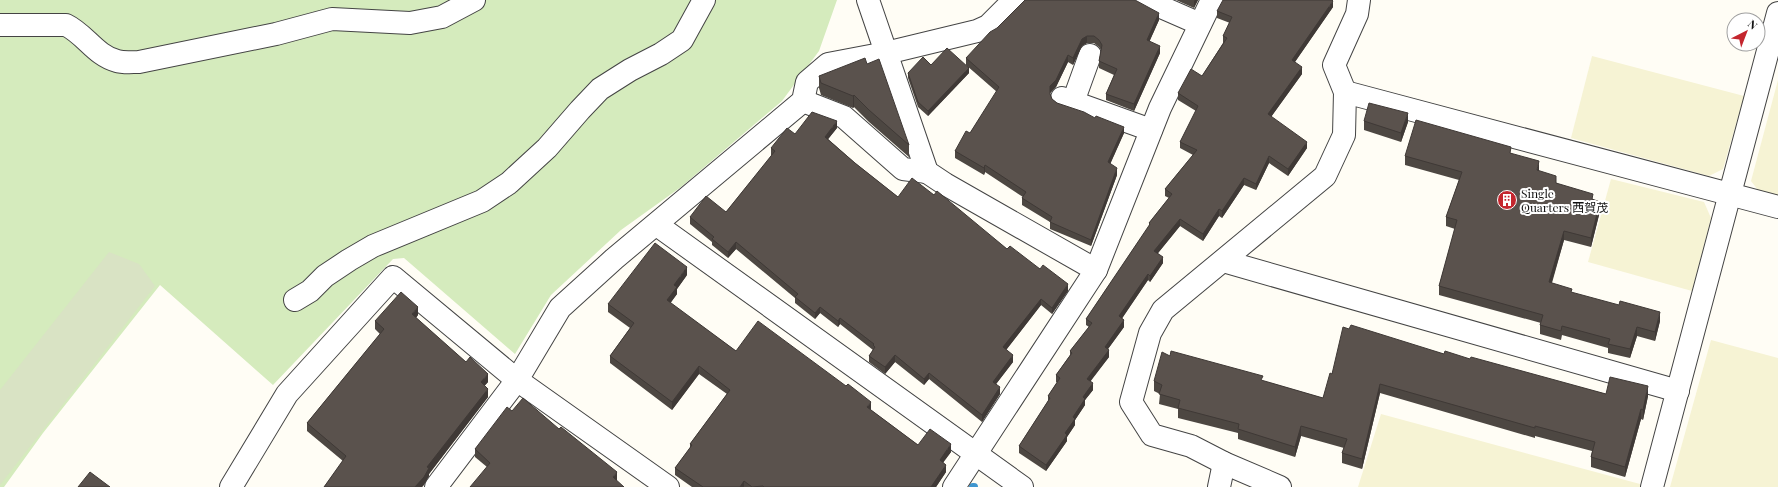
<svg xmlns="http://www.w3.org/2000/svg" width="1778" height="487" font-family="'Playfair Display','Noto Sans JP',serif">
<rect width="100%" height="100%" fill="#fffdf5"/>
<g fill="#f6f3d4">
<path d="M1592,56L1744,96L1723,169L1709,176L1571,138Z"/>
<path d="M1778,80V199L1761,194L1751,181Z"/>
<path d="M1611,179L1704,202L1711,218L1692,291L1588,262Z"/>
<path d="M1711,340L1778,358V487H1670Z"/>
<path d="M1381,414L1640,484V487H1358Z"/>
</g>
<path fill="#d5ebbd" d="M0,0H837L819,51L782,101L681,187L621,230L551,295L515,354L404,258L393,259L273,385L160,285L43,433L4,487H0Z"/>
<path fill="#d9e3c4" d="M109,252L139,264L155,286L0,485V390Z"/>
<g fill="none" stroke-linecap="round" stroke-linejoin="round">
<path stroke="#3f96cf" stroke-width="8" d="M973,487H974"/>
<defs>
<g id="minor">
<path d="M868,0L927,172L945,184L1096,270"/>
<path d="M1145,0L1200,24"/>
<path d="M0,25H66C85,34 96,56 117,61C123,63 132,62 139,62L276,34L332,19L410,23L442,17L474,0"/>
<path d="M1345,92L1778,207"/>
<path d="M1062,98L1151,130"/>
<path d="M803,101L844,117L903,169L927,172"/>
<path d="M1073,102L1090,55"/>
<path d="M657,225L1022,487"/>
<path d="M1223,261L1678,391"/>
<path d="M295,300L310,291L325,276L349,260L373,246L482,201L509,183L547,148L580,110L600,89L630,70L661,54L682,40L704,0"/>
<path d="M231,487L287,394L393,277L517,380L436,487"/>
<path d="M668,487L517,380L560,308L614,259L803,101L807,82L828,64L886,53L977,31L988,26L1014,0"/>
<path d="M954,487L1096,270L1160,108L1212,0"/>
<path d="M1219,487L1224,463"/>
<path d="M1280,487L1224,463L1191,446L1152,435L1131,402L1150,333L1163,310L1325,176L1344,135L1345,92L1334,65L1357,14L1359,0"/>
<path d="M1652,487L1778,13"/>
</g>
</defs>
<use href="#minor" stroke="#444" stroke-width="24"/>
<use href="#minor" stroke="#fff" stroke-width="22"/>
</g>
<g fill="#4d4742">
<path d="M1176,0H1198L1194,8Z"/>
<path d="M1135,1L1159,20L1149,42L1160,53L1134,111L1106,100V94L1114,75L1099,68V61L1101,50L1099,47L1094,43H1087L1082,46L1073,65L1068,62L1056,87L1050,93L1052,99L1057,103L1124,133L1110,164L1117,175L1091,246L1050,229V222L1022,205V198L1023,197L985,172L984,175L955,158V151L970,133L997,92L966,65V58Z"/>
<path d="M1333,7L1295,62L1302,74L1271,117L1307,148L1288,176L1269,163L1256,190L1244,185L1222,218L1219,216L1203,241L1180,226L1158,253L1163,263L1150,282L1148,280L1122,318L1124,327L1108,349L1109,357L1090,381L1093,390L1085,400V405L1075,420V425L1067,437V441L1046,471L1019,453V446L1048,401V396L1057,382H1056V375L1070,355V351L1089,327L1086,325V319L1149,226V223L1169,198L1165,196V189L1193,155L1180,148V142L1196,111L1178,100V93L1202,76L1223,43V36L1230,23L1217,18V11Z"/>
<path d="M867,64L909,145V157L869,122L854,107L853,108L821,95L819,88V76Z"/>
<path d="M931,65L969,73L928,116L918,107L908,78V73Z"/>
<path d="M1364,121L1408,122L1401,142L1364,130Z"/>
<path d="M837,128L828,139L855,163L898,197L934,195L1007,249L1040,269L1068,291L1052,314L1041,305L1006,350L1013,362L996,384L1000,394L982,422L929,379L924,385L895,362L885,374L869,362V356L873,350L840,324L838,327L820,313L815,319L795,303V298L736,249L728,258L712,245V242L690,224V217L726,212L772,155H771V148L795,134Z"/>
<path d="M1511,153L1539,170V171L1556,183L1593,199L1600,211L1591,247L1564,240L1552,283L1572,293L1660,321L1655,341L1637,336L1630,358L1608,353V348L1562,335L1561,340L1540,334V325L1541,323L1439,295V286L1455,229L1446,226V217L1459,180L1405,165V156Z"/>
<path d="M687,275L677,289V294L670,303L736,351L871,409V410L918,445L951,452L943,462L946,472L936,487H692L675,475V468L690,448V444L727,394L699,374L672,410L610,363V356L630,328L608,312V304Z"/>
<path d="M418,315L416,318L488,382L484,386L488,397L429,474V476L422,487H324L343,461L307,431V423L380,334L375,329V321Z"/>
<path d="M1349,329L1444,354L1470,359L1606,394L1648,396L1643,420L1641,419L1625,477L1591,467V457L1592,451L1535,436V438L1380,393L1362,469L1342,463V453L1344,448L1301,436L1295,457L1238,439V433L1178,418V409L1159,404L1160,394L1154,391V381H1263L1323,398Z"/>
<path d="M512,411L617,480L487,467L475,457V449Z"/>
</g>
<g fill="#3f3936">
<path d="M1195,0H1198L1194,8V1Z"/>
<path d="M1333,1V7L1292,66V60Z"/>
<path d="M1159,13V20L1147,47V40Z"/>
<path d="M1087,36V43L1082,46L1073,65V58L1082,39Z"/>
<path d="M1160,46V53L1134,111V104Z"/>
<path d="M1068,55V62L1056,87L1050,93V101V86Z"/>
<path d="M1302,67V74L1268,121V114Z"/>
<path d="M969,68V73L928,116V111Z"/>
<path d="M854,95V107L853,108V96Z"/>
<path d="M1408,113V122L1401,142V133Z"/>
<path d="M837,121V128L825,143V137Z"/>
<path d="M1124,127V133L1108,169V162Z"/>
<path d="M1307,142V148L1288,176V169Z"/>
<path d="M1269,156V163L1256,190V184Z"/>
<path d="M1539,161V170L1537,179V170Z"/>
<path d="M985,165V172L984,175V168Z"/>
<path d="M1117,168V175L1091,246V240Z"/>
<path d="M1244,178V185L1222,218V211Z"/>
<path d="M1600,202V211L1591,247V238Z"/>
<path d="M1219,209V216L1203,241V234Z"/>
<path d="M1180,219V226L1154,258V251Z"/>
<path d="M1564,231V240L1549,291V282Z"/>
<path d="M736,242V249L728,258V252Z"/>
<path d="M1163,257V263L1150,282V276Z"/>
<path d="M687,267V275L677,289V294L667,308V300L674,285Z"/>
<path d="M1148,274V280L1119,323V316Z"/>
<path d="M1068,284V291L1052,314V308Z"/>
<path d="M1041,299V305L1003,354V347Z"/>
<path d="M418,307V315L412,322V314Z"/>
<path d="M820,307V313L815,319V313Z"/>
<path d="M1660,312V321L1655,341V332Z"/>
<path d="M840,318V324L838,327V321Z"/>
<path d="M1124,320V327L1105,353V347Z"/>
<path d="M1637,327V336L1630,358V349Z"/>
<path d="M1109,350V357L1087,386V379Z"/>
<path d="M895,355V362L885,374V367Z"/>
<path d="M1013,355V362L993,388V382Z"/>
<path d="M699,366V374L672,410V402Z"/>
<path d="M929,373V379L924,385V379Z"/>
<path d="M488,374V382L481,390V382Z"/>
<path d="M1093,383V390L1085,400V405L1075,420V425L1067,437V441L1046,471V465L1065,433L1083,397Z"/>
<path d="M1380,384V393L1362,469V459Z"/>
<path d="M1648,386V396L1643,420V410Z"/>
<path d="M1000,387V394L982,422V415Z"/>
<path d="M488,389V397L429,474V476L424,485L422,487H415L427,467Z"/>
<path d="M871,402V409L867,414V407Z"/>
<path d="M1641,409V419L1625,477V467Z"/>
<path d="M1301,426V436L1295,457V447Z"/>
<path d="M951,444V452L940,467V460Z"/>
<path d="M946,465V472L936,487H931Z"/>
<path d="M617,472V480L613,485V477Z"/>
<path d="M744,481V487H740Z"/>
</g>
<g fill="#5a524d" stroke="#3f3936">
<path d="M1025,0H1135L1159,13L1147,40L1160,46L1134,104L1106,94L1117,69L1099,61L1102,45L1099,40L1094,36H1087L1082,39L1073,58L1068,55L1056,80L1050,86V94L1052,99L1057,103L1084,112L1095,118L1096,116L1124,127L1108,162L1117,168L1091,240L1050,222L1052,217L1022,198L1026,192L985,165L984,168L955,151L966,131L970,133L999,87L966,58L990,32L997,28Z"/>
<path d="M1223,0H1332L1333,1L1292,60L1302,67L1268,114L1307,142L1288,169L1269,156L1256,184L1244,178L1222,211L1219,209L1203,234L1180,219L1154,251L1163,257L1150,276L1148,274L1119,316L1124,320L1105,347L1109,350L1087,379L1093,383L1083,397L1085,399L1073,417L1075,419L1065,433L1067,435L1046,465L1019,446L1050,398L1048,396L1060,378L1056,375L1072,353L1070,351L1092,323L1086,319L1150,224L1149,223L1172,194L1165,189L1197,150L1180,142L1198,106L1178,93L1191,69L1202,76L1227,38L1223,36L1232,17L1217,11Z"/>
<path d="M947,48L969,68L928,111L918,102L908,73L923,57L931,65Z"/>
<path d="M865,58L867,64L879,59L909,145L869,110L854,95L853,96L821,83L819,76Z"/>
<path d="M1369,103L1408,113L1401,133L1364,121Z"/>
<path d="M812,112L837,121L825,137L855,163L898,197L912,178L934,195L937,191L1007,249L1010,246L1040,269L1043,265L1068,284L1052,308L1041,299L1003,347L1013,355L993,382L1000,387L982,415L929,373L924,379L895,355L885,367L869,356L875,347L873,345L874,344L840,318L838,321L820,307L815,313L795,297L798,294L736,242L728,252L712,239L714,237L690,217L706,196L726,212L775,151L771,148L787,128L795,134Z"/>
<path d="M1416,120L1511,147L1510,153L1539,161L1537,170L1556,176V183L1593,194L1592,199L1600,202L1591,238L1564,231L1549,282L1572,289L1571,292L1619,305L1620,301L1660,312L1655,332L1637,327L1630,349L1608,344L1610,339L1562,326L1561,331L1540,325L1543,315L1439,286L1457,220L1446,217L1462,172L1405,156Z"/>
<path d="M655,243L687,267L674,285L677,287L667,300L736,351L758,321L846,386L848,384L871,402L867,407L918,445L930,429L951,444L940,460L946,465L931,487H764L763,486L752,487L744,481L740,487H703L675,468L692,445L690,444L730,390L699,366L672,402L610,356L634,323L608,304Z"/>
<path d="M401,292L418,307L412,314L466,362L470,357L488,374L481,382L488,389L427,467L429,468L424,477L415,487H324L346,456L307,423L384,329L375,321Z"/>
<path d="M1351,325L1444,354L1445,351L1470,359L1471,357L1606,394L1610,377L1648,386L1643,410L1641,409L1625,467L1591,457L1595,442L1535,426V428L1380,384L1362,459L1342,453L1347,439L1301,426L1295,447L1238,429L1239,424L1178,408L1180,400L1159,394L1162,385L1154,381L1162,352L1170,356L1171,351L1263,376L1261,380L1323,398L1330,373L1332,374L1343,327L1349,329Z"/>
<path d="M523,398L559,429L561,427L617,472L613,477L624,487H470L490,463L475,449L507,407L512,411Z"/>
<path d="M90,472L110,487H78Z"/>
</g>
<defs>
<symbol id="building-disc" viewBox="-11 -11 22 22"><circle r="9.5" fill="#c4262e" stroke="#fff"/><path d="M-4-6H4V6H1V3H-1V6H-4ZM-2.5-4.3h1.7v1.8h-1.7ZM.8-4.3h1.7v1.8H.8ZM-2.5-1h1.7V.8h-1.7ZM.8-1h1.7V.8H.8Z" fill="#fff"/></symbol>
</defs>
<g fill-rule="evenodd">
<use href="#building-disc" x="1496" y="189" width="22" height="22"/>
</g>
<g text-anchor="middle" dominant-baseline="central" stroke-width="4" stroke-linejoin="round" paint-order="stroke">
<g font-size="12" fill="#111" stroke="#fff" text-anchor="start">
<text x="1521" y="193">Single<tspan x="1521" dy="14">Quarters 西賀茂</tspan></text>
</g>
</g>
<g transform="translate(1746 32) rotate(42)"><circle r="19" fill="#ffffff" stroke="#a0a0a0"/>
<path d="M0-3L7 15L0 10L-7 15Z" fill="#c4262e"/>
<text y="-6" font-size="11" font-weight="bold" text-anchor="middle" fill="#111111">N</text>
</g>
</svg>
